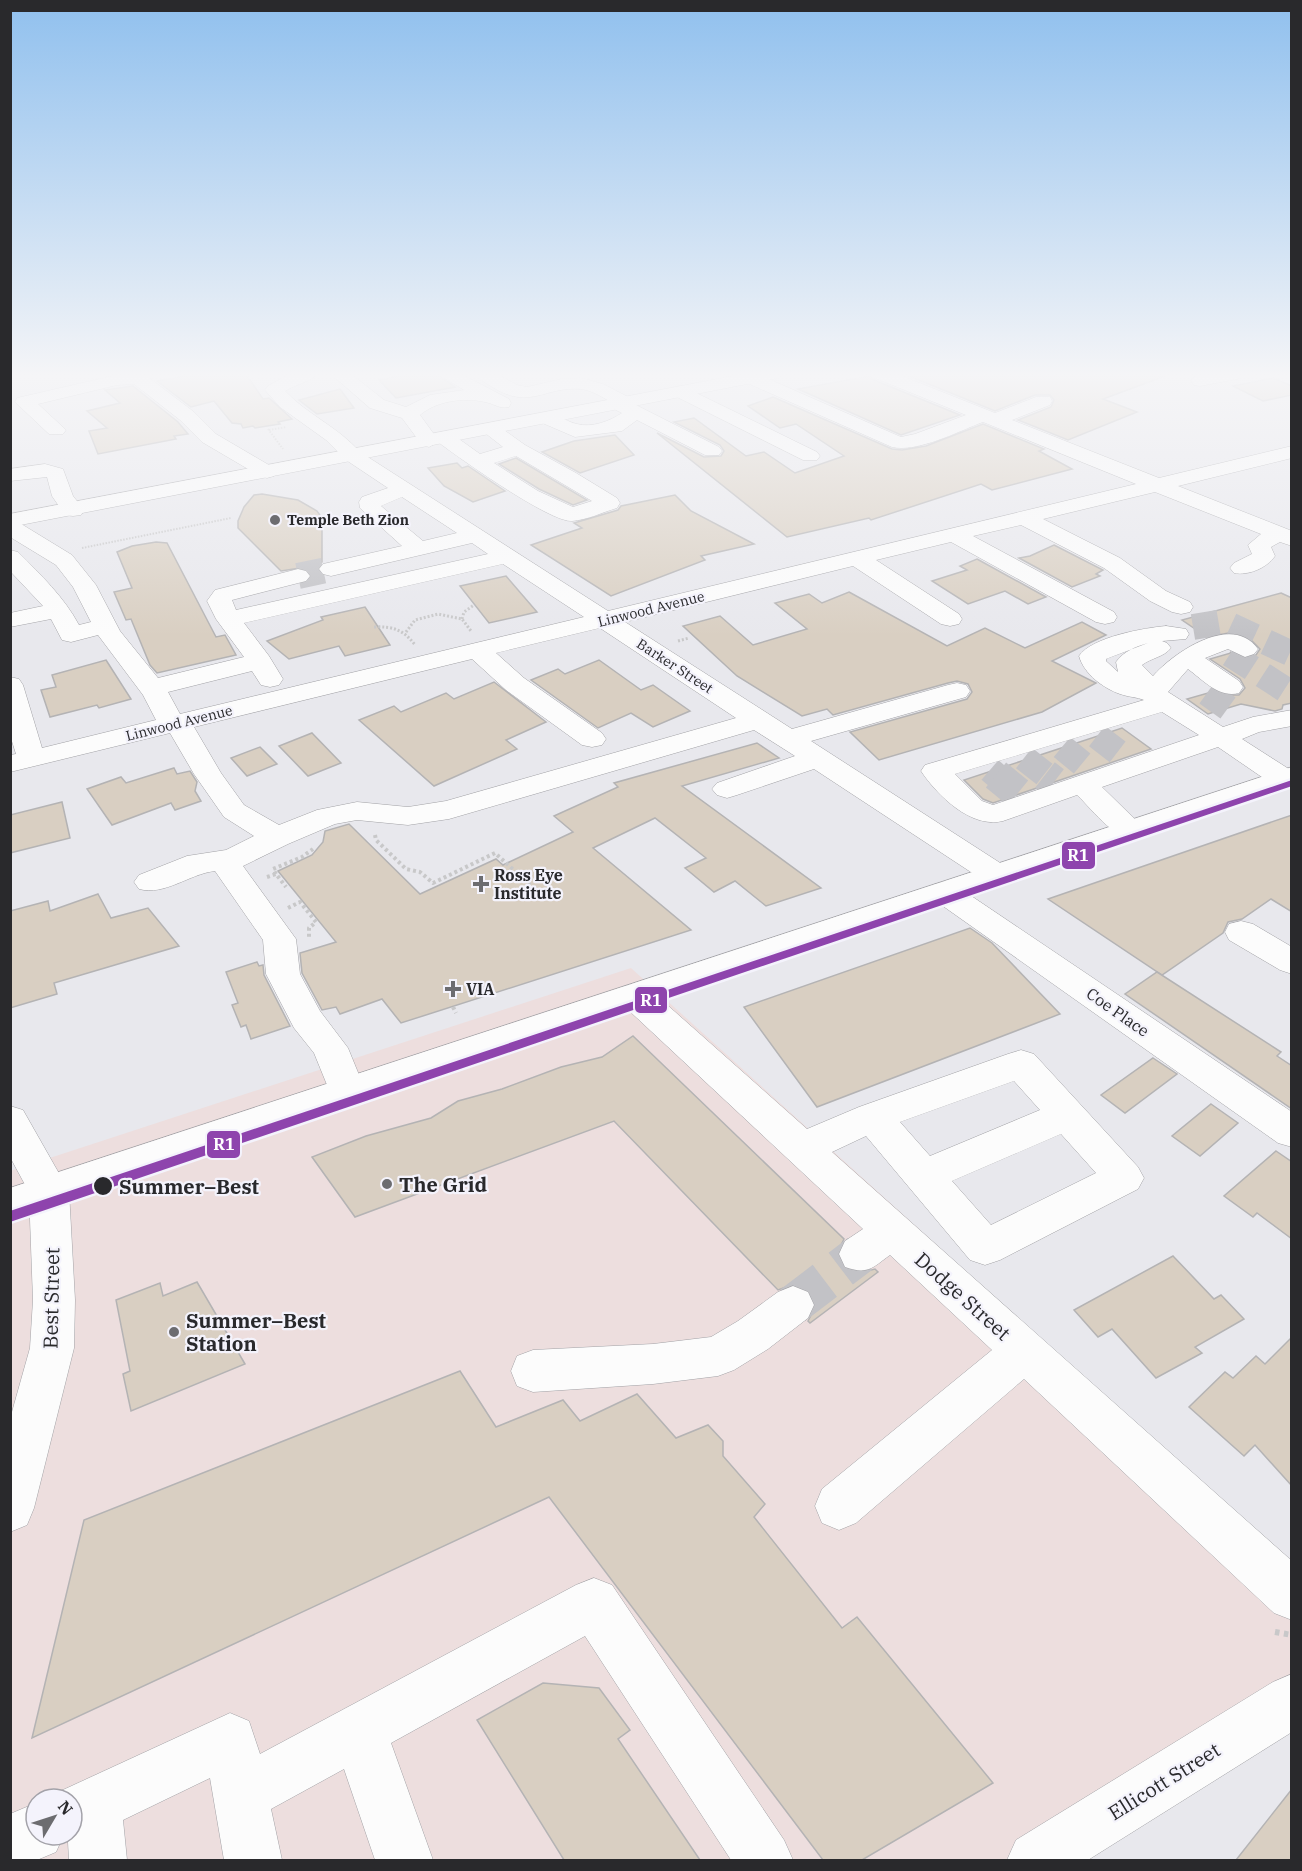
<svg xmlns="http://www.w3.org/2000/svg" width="1302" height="1871" font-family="'IBM Plex Serif',serif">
<rect width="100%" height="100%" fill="#e8e8ed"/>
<path fill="#eddede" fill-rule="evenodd" d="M631,968L1291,1566V1722L1078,1860H11L10,1171ZM36,1799H72V1835H36Z"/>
<g fill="#d9cfc2" stroke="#b4b3b4" stroke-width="1.5">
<path d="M197,374H246L263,399L269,398L292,419L278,422L280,424L255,428L253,426L243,428L241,424L232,423L214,401L191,407L157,381Z"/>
<path d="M410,374H436L455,387L396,398L379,380Z"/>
<path d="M904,374H1164L1165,376L1103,399L1137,412L1068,440L1018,420L1051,407L1054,400L1050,395H1035L995,411Z"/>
<path d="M870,376L874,380L960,415L901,435L798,389Z"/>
<path d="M1273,378L1292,386V395L1263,401L1233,386Z"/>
<path d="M133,386L178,422L188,434L174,436L176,439L98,454L89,431L107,428L87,411L120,403L105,390Z"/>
<path d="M340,389L354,408L317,414L299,400Z"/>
<path d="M773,397L892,449L902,450L926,446L983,424L1044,449L1039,451L1072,469L992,490L981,484L871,520L869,518L787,537L657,433L704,457L721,456L724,451L720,445L674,422L694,418L746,456L764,452L795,473L844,456L796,424L780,428L748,406Z"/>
<path d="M615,435L634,455L580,473L542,452L574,441Z"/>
<path d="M516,458L587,500L573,505L539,489L499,464Z"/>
<path d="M457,463L462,468L468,466L505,491L473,502L444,486L428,468Z"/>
<path d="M262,494L298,500L317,511L322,518V562L319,565L281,571L238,528V521L244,507L254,495Z"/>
<path d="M675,495L691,511L754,544L701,556L705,560L611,596L531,545L582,528L574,523L618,510L621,506Z"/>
<path d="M156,542L167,543L216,637L225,635L236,655L157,673L150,665L131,619L126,620L114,592L132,588L117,552L132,546Z"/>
<path d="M1054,545L1103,570L1096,574L1100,576L1072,587L1019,558L1030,556Z"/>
<path d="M977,559L1046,597L1028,604L1005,591L968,604L932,581L967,570L960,566Z"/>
<path d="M506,576L537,612L489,623L460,586Z"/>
<path d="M849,592L947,646L985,628L1025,648L1082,622L1106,635L1052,661L1096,683L1042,712L879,760L850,732L967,699L972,692L968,684L957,681L948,683L833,715L827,709L802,716L737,676L683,626L720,616L753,645L807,629L775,603L809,594L822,603Z"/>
<path d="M1281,593L1292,598V703L1283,705L1282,709L1275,711L1241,704L1208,714L1187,699L1215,691L1225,695H1239L1245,688L1240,679L1210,659L1231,653L1230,652L1246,659L1256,655L1260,649L1248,637L1234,632L1207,637L1182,620Z"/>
<path d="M365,607L390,645L345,656L339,646L289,659L267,641L323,620L321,617Z"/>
<path d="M106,660L131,699L99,708L97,705L50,717L41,690L56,687L52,675Z"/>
<path d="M599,660L641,690L653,685L690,711L653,727L631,713L598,728L531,680L558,669L565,674Z"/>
<path d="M494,682L546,722L506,740L517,749L434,786L359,720L394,706L401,712L446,693L454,699Z"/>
<path d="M1122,728L1151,749L993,803L983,799L964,780Z"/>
<path d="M312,733L341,763L308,776L279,746Z"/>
<path d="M757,743L779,758L682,786L821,888L766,906L735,881L714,892L685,868L706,858L655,818L593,848L691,930L401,1023L382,999L340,1014L336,1007L322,1010L302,973L300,953L336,942L278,871L312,855L323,842L325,831L349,824L420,894L496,859L503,865L573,832L554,816L618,787L614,783Z"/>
<path d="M260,747L277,764L247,776L231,758Z"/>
<path d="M174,768L177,774L190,771L197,782L195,791L201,801L175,810L171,803L112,825L87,789L121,777L126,783Z"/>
<path d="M62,802L70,838L10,853V815Z"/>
<path d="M1292,815V912L1271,899L1242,919L1228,922L1223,933L1162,975L1048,899Z"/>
<path d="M98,894L111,918L148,908L179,946L54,983L57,994L10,1008V911L48,901L50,911Z"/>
<path d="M970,928L992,943L1060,1014L817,1107L744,1007Z"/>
<path d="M257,962L259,966L263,965L264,975L290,1026L251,1039L246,1025L241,1027L232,1005L238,1003L226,972Z"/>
<path d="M1157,972L1281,1052L1277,1056L1292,1066V1109L1125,994Z"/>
<path d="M633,1036L844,1239L837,1253L843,1268L859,1273L875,1269L878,1272L810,1323L808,1321L816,1306L810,1291L794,1284L778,1290L614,1121L355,1217L312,1157L366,1136L431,1118L458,1101L502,1089L561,1067L602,1057Z"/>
<path d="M1153,1058L1177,1074L1125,1113L1101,1095Z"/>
<path d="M1211,1104L1238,1123L1200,1156L1172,1136Z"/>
<path d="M1276,1151L1292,1162V1239L1257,1213L1253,1217L1224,1196Z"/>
<path d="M1173,1256L1214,1299L1221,1295L1244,1319L1195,1347L1202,1353L1156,1378L1112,1329L1098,1337L1074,1310Z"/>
<path d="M197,1282L245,1364L131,1411L123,1374L130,1371L116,1300L160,1283L163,1296Z"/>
<path d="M1292,1337V1486L1255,1445L1244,1456L1189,1407L1225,1372L1233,1378L1256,1356L1265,1364Z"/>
<path d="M460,1371L496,1427L563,1400L580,1421L637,1394L676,1438L708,1425L723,1441V1456L765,1504L754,1517L842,1628L857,1617L993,1783L862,1860H823L549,1497L32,1738L84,1520Z"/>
<path d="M543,1683L599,1688L630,1730L618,1739L700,1860H564L477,1720Z"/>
<path d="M1292,1789V1860H1236Z"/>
</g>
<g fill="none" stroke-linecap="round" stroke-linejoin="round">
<g stroke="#c2c2c6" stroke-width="26" stroke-dasharray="26 13" stroke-linecap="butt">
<path d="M298,576L331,569"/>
<path d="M1193,627L1223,622L1292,654"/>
<path d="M1230,654L1292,694"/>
<path d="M1207,693L1228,708"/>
<path d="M1097,736L1127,759"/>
<path d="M1062,747L1090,770"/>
<path d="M1024,758L1047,776"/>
<path d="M990,770L997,776"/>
</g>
<g stroke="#c2c2c6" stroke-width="32" stroke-dasharray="32 16" stroke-linecap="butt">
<path d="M996,775L1018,793"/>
<path d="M1045,775L1054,782"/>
</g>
<path stroke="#c2c2c6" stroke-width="40" stroke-dasharray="40 20" stroke-linecap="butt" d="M793,1305L860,1254"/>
<defs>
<g id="minor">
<path d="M144,374L194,412L216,434L274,468L277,472L274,476L267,478L260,476L202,442L180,420L134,384L117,385L38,404L66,430L63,434H49L15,402L17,398L117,375Z"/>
<path d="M290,374H317C310,382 294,385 285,391C308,415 338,427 360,452L608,611L1136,484L983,422C959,431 917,453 892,447L745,382L742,378L745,374H757L901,437L915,434L966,415L875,378L872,374H897L995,413L1036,397H1050L1052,401L1050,405L1012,420L1159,478L1292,446V458L1178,486L1292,531V546L1280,542L1271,547L1275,556C1267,568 1248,576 1234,573L1230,568L1234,563L1252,554L1248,545L1261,534L1155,492L1043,519L1120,558L1166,591L1190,602L1193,607L1190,612L1181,614L1172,612L1150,601L1104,568L1021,525L973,536L1114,612L1117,617L1114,622L1105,624L1096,622L951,542L876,560L959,614L962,619L959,624L950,626L941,624L853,566L625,622L792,729L948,685L957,683L966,685L970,691L966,697L811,741L1008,868L1013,875L1008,882L997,885L986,882L814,769L737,795L727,798L717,795L712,789L717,783L795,756L754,730L449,819L408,825L357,820L335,824L288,844L243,866L296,939L300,974L320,1011L348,1048L366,1092L360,1102L347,1106L334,1102L314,1053L294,1028L266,974L263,940L215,871C189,874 165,896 139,889L134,882L139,875L187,856L226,850L254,836L224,817L194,774L170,733L10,772V755L16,754L10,735V677L19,679L23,685L42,748L156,720L143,695L98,635L71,642L62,640L51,619L10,627V613L43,606L10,571V550L18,552C41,575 64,597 79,625L91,622L73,587L56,565L10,537V521L18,522L72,555L96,585L120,631L158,678L244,657L216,619L207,601L215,590L298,569L306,571L310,576L306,581L232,600L236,610L488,554L472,543L331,576L323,574L319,569L323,564L402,546L360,508L359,502L362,497L388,488L346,460L326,440L280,407L265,390L268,386ZM402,497L457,533L423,541L381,506ZM503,564L584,617L180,714L168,692L252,671L261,685L270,687L279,685L283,679L269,656L244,623ZM600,628L736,718L446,801L408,807L357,802L317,810L279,825L244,805L221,773L194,727L472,659L506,690L582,745L592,747L602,745L606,739L602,733L524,678L496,653Z"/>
<path d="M331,374H351L384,400L406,407L430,395L464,390L438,374H461L509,399L511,403L509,407C499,409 495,404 485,402C464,397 436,401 420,415L436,437L445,432L452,434L480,454L503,447L480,429L483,425H497L525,445L576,473L617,498L620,503L617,508C603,512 587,520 572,521C551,523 459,458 438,442L429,447L422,445L402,418L370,408ZM516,456L592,501L573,507L538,491L494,463Z"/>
<path d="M475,374H497L517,385L527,387L562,379L581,378L603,384L632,399L634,404L719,447L722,451L719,455H705L637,420L622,431L575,437L540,422L537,418L540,414C555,410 563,421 577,424C592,428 610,421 622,413L612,408L611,402C602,397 591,390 581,389C545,386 531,410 494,388C487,384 480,380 475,374Z"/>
<path d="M1207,374H1245L1242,378L1200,386L1194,385L1191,381L1194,377Z"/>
<path d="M682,386L817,452L820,456L817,460H803L675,396L673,392L675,388Z"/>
<path d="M45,464L63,469L73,496L84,510L81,515L73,516L65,515L52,496L47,477L10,481V469Z"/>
<path d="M1166,626L1186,629L1189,634L1186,639L1162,641L1167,643L1171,648C1164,657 1151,658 1142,665L1153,676C1173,653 1232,612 1258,649L1254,654L1245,657L1228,649L1205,658L1239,681L1243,687L1239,693C1219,698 1204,681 1188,669L1168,692L1223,727L1253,717L1292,710V726L1259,732L1242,739L1292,771V784L1282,787L1272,784L1218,747L1102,787L1146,830L1142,837C1115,843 1095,812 1077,795L1003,821C971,829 937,795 921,771L925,765L1144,700C1137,697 1128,697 1120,694C1103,688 1084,674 1079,656C1092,637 1144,628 1166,626ZM1148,643C1135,647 1124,651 1116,662L1118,672L1106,661V659ZM1162,712L1199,735L993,805L982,801L955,774Z"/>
<path d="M944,882L955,885L1292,1112V1147L1278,1143L933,899L928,892L933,885Z"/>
<path d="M1241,921L1253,924L1292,947V974L1280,970L1229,940L1225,932L1229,924Z"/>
<path d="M635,984L647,987L807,1129L859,1107L1008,1054L1021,1050L1034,1054L1138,1167L1144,1178L1138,1189L1000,1260L985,1265L970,1260L866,1136L832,1152L1292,1561V1620L1274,1613L1024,1379L856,1523L839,1530L822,1523L815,1506L822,1489L992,1350L890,1255C872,1268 868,1275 845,1267L839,1254L845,1241L863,1229L623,1005L618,996L623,987ZM1014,1081L1040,1110L930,1156L900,1122ZM1061,1134L1096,1173L991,1225L952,1181Z"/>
<path d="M10,1106L23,1110L69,1191L75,1300L74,1348L34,1508L27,1525L10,1532V1419L30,1348L33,1300L29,1192L10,1157Z"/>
<path d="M793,1286L808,1292L814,1305L808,1318L768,1349L734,1370L718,1376L653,1384L533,1392L517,1386L511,1371L517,1356L533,1350L653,1344L711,1337L738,1321L778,1292Z"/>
<path d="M594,1578L612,1585L784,1840L793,1860H731L585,1636L391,1743L433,1860H375L344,1769L271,1809L282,1860H224L210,1778L123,1820L127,1860H69L68,1842L62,1839L56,1852L37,1860H10V1814L36,1803V1835H72V1799H50L52,1795L230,1713L249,1721L260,1754L576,1585Z"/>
<path d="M1292,1674V1732L1088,1860H1007L1016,1840L1273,1682Z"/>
</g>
<g id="major">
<path d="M744,374H782L779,378L773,379L10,527V514Z"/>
<path d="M1292,767V785L10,1222V1188Z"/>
</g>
</defs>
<use href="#minor" stroke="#a2a2a6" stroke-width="1"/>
<use href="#major" stroke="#a2a2a6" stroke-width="1"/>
<g stroke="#c8c8c9" stroke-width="2" stroke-dasharray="1.5 1.5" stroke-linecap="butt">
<path d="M268,429L283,449"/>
<path d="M269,430L286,427"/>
<path d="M82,548L231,518"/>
</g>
<g stroke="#c8c8c9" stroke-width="3" stroke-dasharray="2 2" stroke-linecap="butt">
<path d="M462,619L464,612L474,605"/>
<path d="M374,627C393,626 404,630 415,645"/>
<path d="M406,632L415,620L438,614L462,619L471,631"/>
<path d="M678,641L689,638"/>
</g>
<g stroke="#c8c8c9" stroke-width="4" stroke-dasharray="3 3" stroke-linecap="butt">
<path d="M375,835L376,840L406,869L420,872L433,883L495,853L530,885"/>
<path d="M276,874L273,869L302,857L313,849"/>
<path d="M267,877L276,874L286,887"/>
<path d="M288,908L300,902L316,922L309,928V938"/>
<path d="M453,1007L456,1013"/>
</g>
<path stroke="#c8c8c9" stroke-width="6" stroke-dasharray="4.5 4.5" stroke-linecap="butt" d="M1275,1632L1292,1635"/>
<use href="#minor" fill="#fcfcfc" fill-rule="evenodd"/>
<use href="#major" fill="#fcfcfc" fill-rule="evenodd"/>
<defs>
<path id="rail-1" d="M1292,780V786L10,1222V1211Z"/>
</defs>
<use href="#rail-1" stroke="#f4f3fc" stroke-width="5"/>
<use href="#rail-1" fill="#8e44ad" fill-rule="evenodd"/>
</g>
<linearGradient id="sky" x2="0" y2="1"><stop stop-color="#90c0ee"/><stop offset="0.59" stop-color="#f5f5f7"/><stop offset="1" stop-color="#f5f5f7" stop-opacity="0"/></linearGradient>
<rect width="1302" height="636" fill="url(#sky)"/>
<g fill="#6c6c70" stroke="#f4f3fc" stroke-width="2">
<circle cx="275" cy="520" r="6"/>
<path d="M478 875h6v6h6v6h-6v6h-6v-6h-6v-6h6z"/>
<path d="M450 980h6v6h6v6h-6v6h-6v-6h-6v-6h6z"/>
<circle cx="387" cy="1184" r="6"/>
<circle cx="174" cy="1332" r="6"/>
</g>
<circle fill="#29292c" stroke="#f4f3fc" stroke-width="2" cx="103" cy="1186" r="10"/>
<g text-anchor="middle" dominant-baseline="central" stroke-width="4.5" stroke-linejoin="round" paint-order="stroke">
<g font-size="14" font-weight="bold" fill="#29292c" stroke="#f4f3fc" text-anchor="start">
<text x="287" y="520">Temple Beth Zion</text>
</g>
<g font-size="14" fill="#29292c" stroke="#f4f3fc">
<text transform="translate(651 609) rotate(-14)">Linwood Avenue</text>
<text transform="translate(675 666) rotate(33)">Barker Street</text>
<text transform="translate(179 723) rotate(-14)">Linwood Avenue</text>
</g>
<g font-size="16" font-weight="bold" fill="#29292c" stroke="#f4f3fc" text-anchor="start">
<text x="494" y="875">Ross Eye<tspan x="494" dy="18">Institute</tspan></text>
<text x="466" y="989">VIA</text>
</g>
<g font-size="16" fill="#29292c" stroke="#f4f3fc">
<text transform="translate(1118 1012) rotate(35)">Coe Place</text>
</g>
<g font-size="20" font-weight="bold" fill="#29292c" stroke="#f4f3fc" text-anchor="start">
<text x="399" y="1184">The Grid</text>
<text x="186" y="1320">Summer–Best<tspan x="186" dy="23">Station</tspan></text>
</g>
<g font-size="20" font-weight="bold" fill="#29292c" stroke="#f4f3fc" text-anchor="start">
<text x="119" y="1186">Summer–Best</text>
</g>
<g font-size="20" fill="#29292c" stroke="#f4f3fc">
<text transform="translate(963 1296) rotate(42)">Dodge Street</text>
<text transform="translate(51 1298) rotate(-89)">Best Street</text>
<text transform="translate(1164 1781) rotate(-32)">Ellicott Street</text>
</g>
</g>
<g stroke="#f4f3fc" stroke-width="2">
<rect x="1061" y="841" width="35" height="29" rx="6" fill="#8e44ad"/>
<rect x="634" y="986" width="34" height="28" rx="6" fill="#8e44ad"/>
<rect x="206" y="1130" width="35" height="29" rx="6" fill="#8e44ad"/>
</g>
<g font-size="16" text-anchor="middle" font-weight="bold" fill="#fff">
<text x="1078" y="861">R1</text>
<text x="651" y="1006">R1</text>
<text x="224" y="1150">R1</text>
</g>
<rect width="1302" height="1871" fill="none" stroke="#29292c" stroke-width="24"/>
<g transform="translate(54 1817) rotate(51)"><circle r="28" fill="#f4f3fc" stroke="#a3a2a9" stroke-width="1.5"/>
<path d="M0-4.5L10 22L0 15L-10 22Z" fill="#6c6c70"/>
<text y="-9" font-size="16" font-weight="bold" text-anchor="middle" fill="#29292c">N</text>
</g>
</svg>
